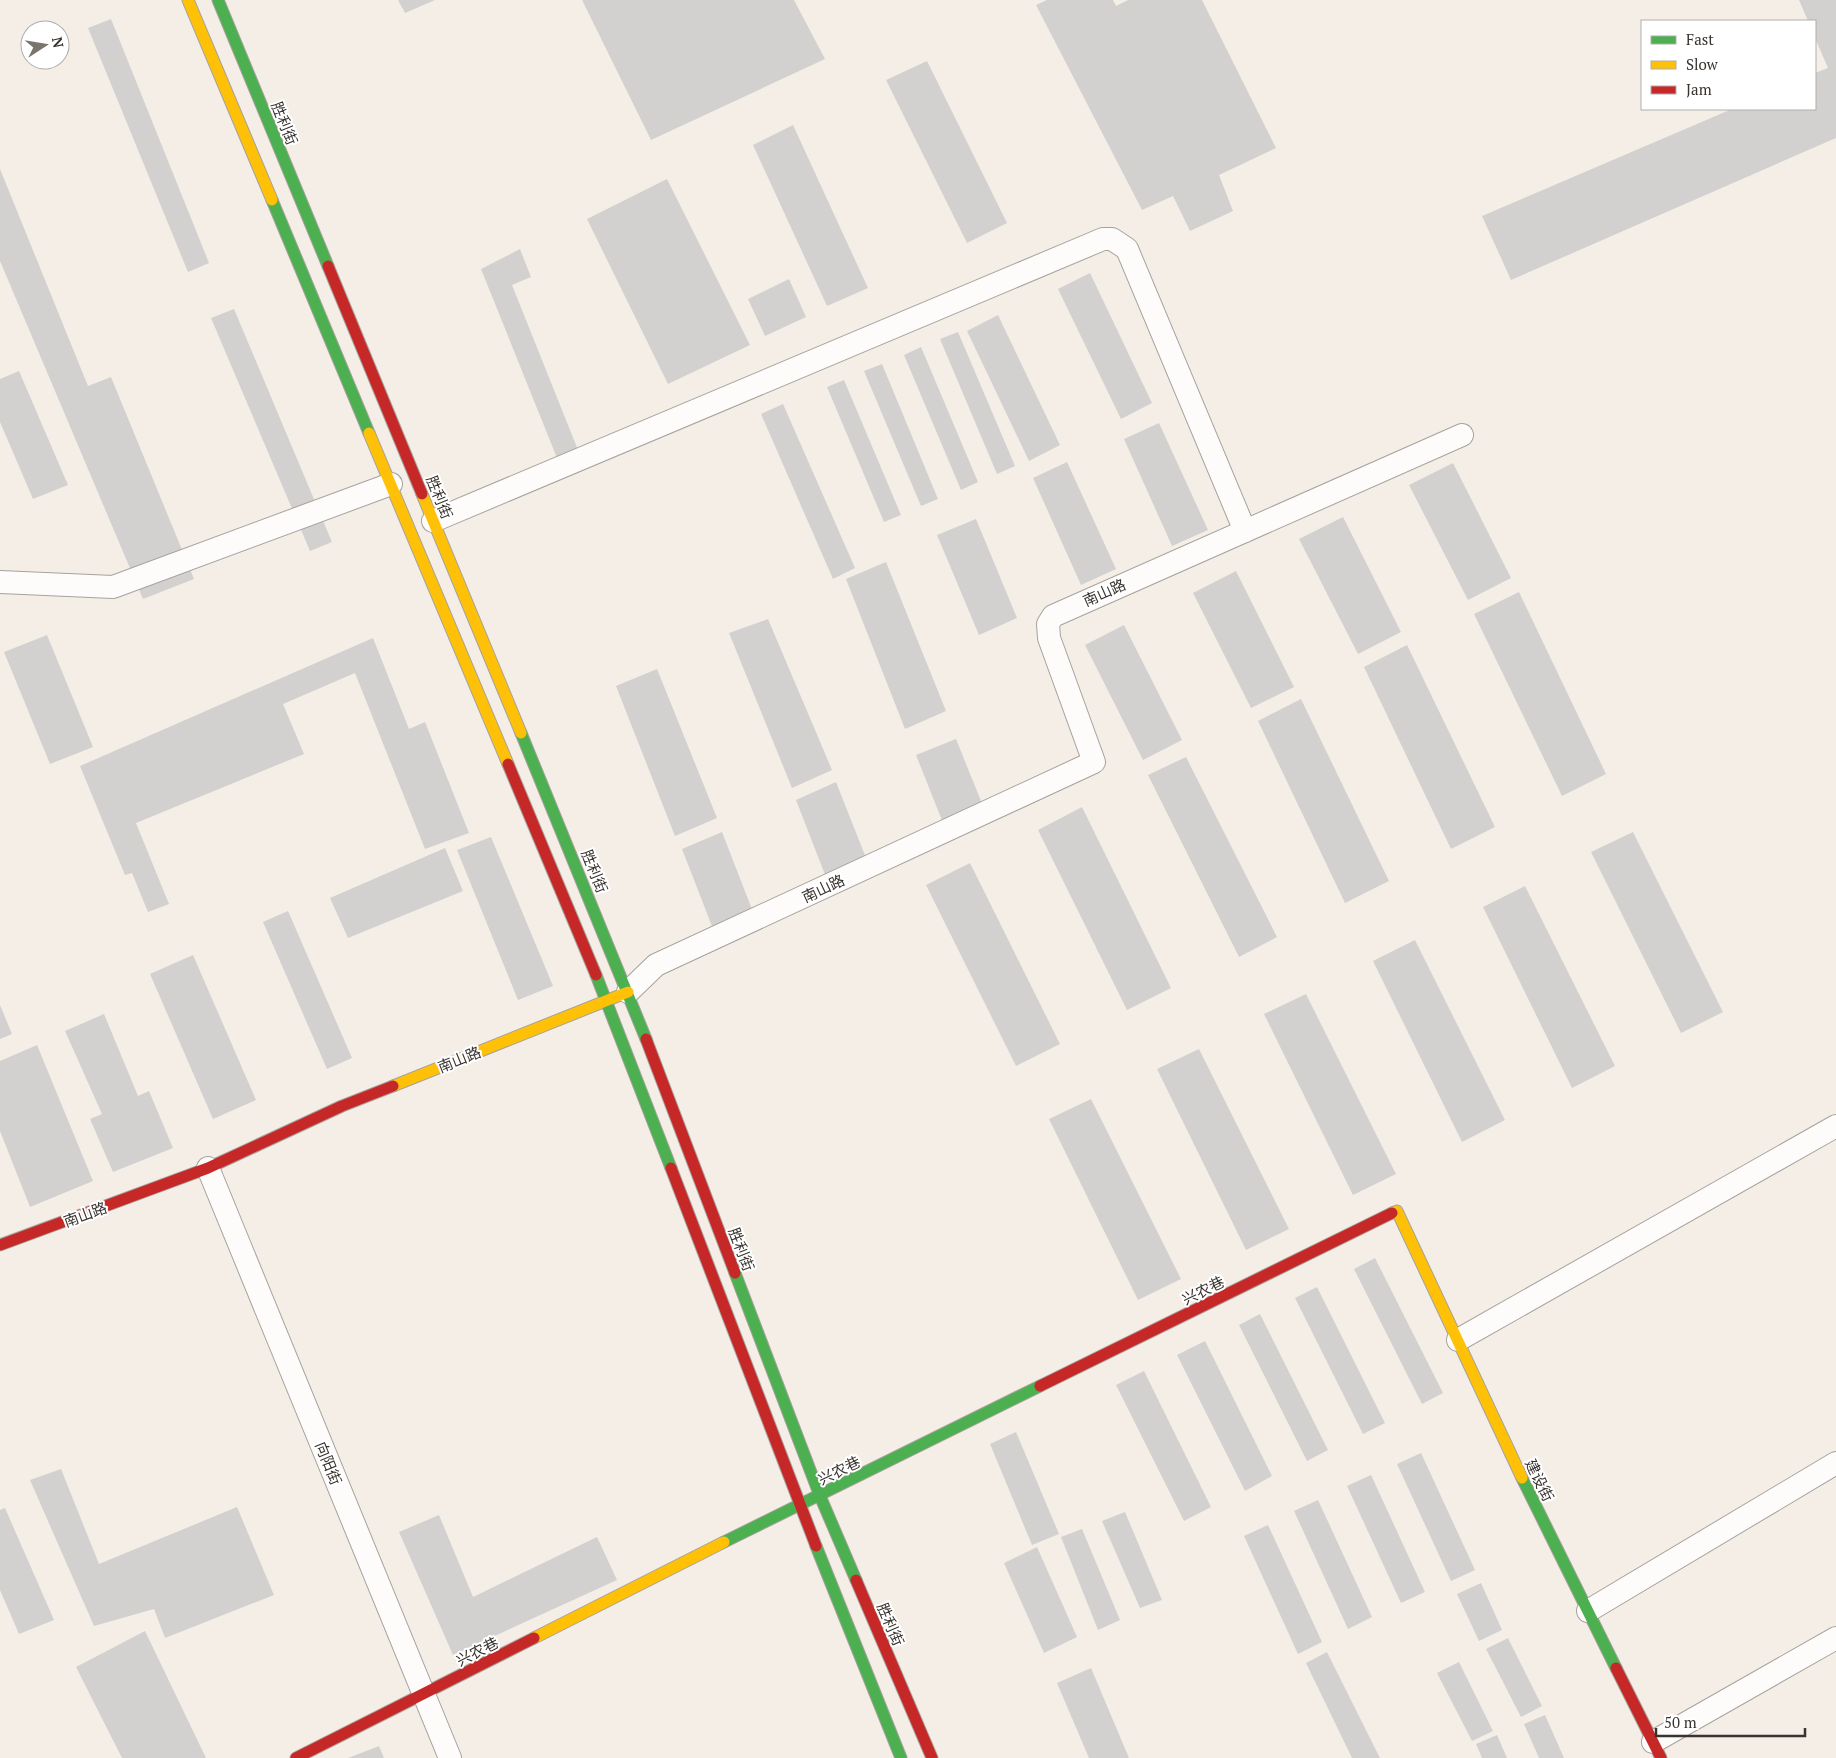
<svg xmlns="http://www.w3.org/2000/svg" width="1836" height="1758" font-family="'PT Serif','Noto Sans SC',serif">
<rect width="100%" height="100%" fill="#f4eee7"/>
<g fill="#d2d1d0">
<path d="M398,0H435L405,13Z"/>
<path d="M582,0H794L825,59L651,140Z"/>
<path d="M1047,0H1113L1116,6L1128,0H1202L1276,148L1219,175L1233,211L1190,231L1173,196L1142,210L1036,5Z"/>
<path d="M1799,0H1836V138L1511,280L1482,216L1732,109H1815V73L1828,68L1815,38V21H1808Z"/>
<path d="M111,19L209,263L188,272L88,28Z"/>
<path d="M927,61L1007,223L967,243L886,80Z"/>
<path d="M793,125L868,288L827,306L753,145Z"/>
<path d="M0,169L88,386L111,377L194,579L143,599L0,261Z"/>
<path d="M667,179L750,345L668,384L587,219Z"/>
<path d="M520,249L531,277L512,285L578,450L557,458L481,269Z"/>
<path d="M1090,273L1152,403L1121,419L1058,289Z"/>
<path d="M789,279L806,317L765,336L748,299Z"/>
<path d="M234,309L332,542L310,551L211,318Z"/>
<path d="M998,315L1060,445L1029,461L967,331Z"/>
<path d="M958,332L1015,466L997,474L940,339Z"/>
<path d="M921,347L978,482L961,490L904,355Z"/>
<path d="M882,364L938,499L921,506L864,371Z"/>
<path d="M19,371L68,485L33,499L0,422V379Z"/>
<path d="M844,380L901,515L884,522L827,387Z"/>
<path d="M783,404L855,568L833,579L761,414Z"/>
<path d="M1159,423L1208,530L1172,546L1124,439Z"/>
<path d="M1067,462L1116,569L1081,585L1033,478Z"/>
<path d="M1453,463L1511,578L1468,600L1409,485Z"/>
<path d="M1343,517L1401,632L1358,654L1299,539Z"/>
<path d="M976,519L1017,618L979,635L937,535Z"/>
<path d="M886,562L946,711L905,729L846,579Z"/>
<path d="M1236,571L1294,687L1251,708L1193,593Z"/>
<path d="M1519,592L1606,774L1562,796L1474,614Z"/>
<path d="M768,619L832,770L792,788L729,633Z"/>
<path d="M1124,625L1182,740L1143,760L1085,645Z"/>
<path d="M47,635L93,747L50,764L4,652Z"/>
<path d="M373,638L409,729L425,722L469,833L425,849L355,673L283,704L304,754L136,823L169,904L148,912L132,873L125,875L80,766Z"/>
<path d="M1407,645L1495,827L1451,849L1364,667Z"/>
<path d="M657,669L717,818L675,836L616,686Z"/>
<path d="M1301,699L1389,881L1345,903L1258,721Z"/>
<path d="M956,739L985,811L945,828L916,755Z"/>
<path d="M1186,757L1277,937L1239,957L1148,775Z"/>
<path d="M836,782L870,868L829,885L796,800Z"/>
<path d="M1082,807L1171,988L1127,1010L1038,830Z"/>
<path d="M722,832L755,917L715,934L682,849Z"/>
<path d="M1633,832L1723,1012L1681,1033L1591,852Z"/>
<path d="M491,837L553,986L518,1000L457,850Z"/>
<path d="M445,848L463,891L348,938L330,898Z"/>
<path d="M970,863L1060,1044L1016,1066L926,885Z"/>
<path d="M1525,886L1615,1066L1572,1088L1483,907Z"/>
<path d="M288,911L352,1058L327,1069L263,922Z"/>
<path d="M1415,940L1505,1120L1462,1142L1373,961Z"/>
<path d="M193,955L256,1100L213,1119L150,974Z"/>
<path d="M1306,994L1396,1174L1353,1195L1264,1014Z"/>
<path d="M0,1005L12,1034L0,1039Z"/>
<path d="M104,1014L138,1096L149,1091L173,1148L113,1172L90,1119L102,1114L65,1031Z"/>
<path d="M37,1045L93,1181L30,1207L0,1131V1061Z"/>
<path d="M1199,1049L1289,1229L1246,1250L1157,1069Z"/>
<path d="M1091,1099L1181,1279L1138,1300L1049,1119Z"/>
<path d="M1375,1258L1443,1393L1422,1404L1354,1269Z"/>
<path d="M1317,1287L1385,1423L1363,1434L1295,1298Z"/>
<path d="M1260,1314L1328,1450L1307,1461L1239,1325Z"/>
<path d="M1205,1341L1272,1476L1245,1491L1177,1355Z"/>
<path d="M1144,1371L1211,1507L1184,1521L1116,1385Z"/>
<path d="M1016,1432L1059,1534L1032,1545L990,1444Z"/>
<path d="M1421,1453L1475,1570L1451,1581L1397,1464Z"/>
<path d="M61,1469L99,1564L237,1507L274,1595L165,1638L154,1609L94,1626L30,1480Z"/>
<path d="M1371,1475L1425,1592L1401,1603L1347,1486Z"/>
<path d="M1318,1500L1372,1617L1348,1629L1294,1511Z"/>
<path d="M5,1508L54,1620L19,1634L0,1590V1510Z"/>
<path d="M1125,1512L1162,1600L1140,1608L1102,1521Z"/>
<path d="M439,1515L473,1597L597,1537L617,1580L453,1655L399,1532Z"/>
<path d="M1268,1525L1322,1642L1298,1654L1244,1536Z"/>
<path d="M1082,1529L1120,1620L1098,1630L1061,1537Z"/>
<path d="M1037,1547L1077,1637L1044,1653L1004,1563Z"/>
<path d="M1481,1583L1502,1630L1479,1641L1457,1594Z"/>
<path d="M145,1631L206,1758H122L76,1667Z"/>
<path d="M1508,1638L1542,1706L1521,1717L1486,1649Z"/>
<path d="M1327,1652L1380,1758H1352L1306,1663Z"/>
<path d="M1459,1662L1493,1731L1472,1741L1437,1673Z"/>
<path d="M1091,1668L1129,1758H1089L1057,1683Z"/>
<path d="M1545,1715L1564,1758H1539L1524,1724Z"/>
<path d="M1497,1735L1507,1758H1482L1476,1744Z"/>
<path d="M379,1746L384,1758H348Z"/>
</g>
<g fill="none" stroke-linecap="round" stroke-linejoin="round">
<defs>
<g id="street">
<path d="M433,521L1103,239H1112L1127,249L1245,531"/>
<path d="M0,582L113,587L391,484"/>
<path d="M628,992L656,965L1094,762L1049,638L1048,624L1053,616L1462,435"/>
<path d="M208,1168L450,1758"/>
<path d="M1458,1340L1836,1126"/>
<path d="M1588,1611L1836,1463"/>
<path d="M1653,1742L1836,1638"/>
</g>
<g id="fast">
<path d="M218,0L328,266"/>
<path d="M272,200L369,433"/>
<path d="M521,733L646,1039"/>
<path d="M596,975L671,1168"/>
<path d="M735,1273L820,1496L856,1580"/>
<path d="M1522,1478L1616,1668"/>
<path d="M724,1542L1040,1386"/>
<path d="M816,1546L901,1758"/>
</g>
<g id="slow">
<path d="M188,0L272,200"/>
<path d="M369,433L508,764"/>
<path d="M422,494L521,733"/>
<path d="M393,1086L628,992"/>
<path d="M1392,1213L1397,1211L1522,1478"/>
<path d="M534,1638L724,1542"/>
</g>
<g id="jam">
<path d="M328,266L422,494"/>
<path d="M508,764L596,975"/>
<path d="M646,1039L735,1273"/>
<path d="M671,1168L816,1546"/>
<path d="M0,1245L208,1168L342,1106L393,1086"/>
<path d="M1040,1386L1392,1213"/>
<path d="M856,1580L932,1758"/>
<path d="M1616,1668L1661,1758"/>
<path d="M296,1758L534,1638"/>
</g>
</defs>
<use href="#street" stroke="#a6a29d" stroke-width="24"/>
<use href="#fast" stroke="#a6a29d" stroke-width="13"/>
<use href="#slow" stroke="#a6a29d" stroke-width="13"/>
<use href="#jam" stroke="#a6a29d" stroke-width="13"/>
<use href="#street" stroke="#fdfcfb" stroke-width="22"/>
<use href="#fast" stroke="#4caf50" stroke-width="11"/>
<use href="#slow" stroke="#ffc107" stroke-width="11"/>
<use href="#jam" stroke="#c62828" stroke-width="11"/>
</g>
<g text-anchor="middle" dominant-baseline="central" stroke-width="4" stroke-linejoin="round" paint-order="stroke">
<g font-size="15" fill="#38332f" stroke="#fff">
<text transform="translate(285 123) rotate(68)">胜利街</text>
<text transform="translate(440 497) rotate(68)">胜利街</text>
<text transform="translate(1104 592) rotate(-24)">南山路</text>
<text transform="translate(595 871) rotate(68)">胜利街</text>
<text transform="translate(823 888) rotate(-25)">南山路</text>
<text transform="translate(459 1059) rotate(-22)">南山路</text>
<text transform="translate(85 1214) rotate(-20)">南山路</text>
<text transform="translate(742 1249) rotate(69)">胜利街</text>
<text transform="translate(1203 1290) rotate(-26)">兴农巷</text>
<text transform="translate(329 1463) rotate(68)">向阳街</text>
<text transform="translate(839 1470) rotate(-26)">兴农巷</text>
<text transform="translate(1540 1480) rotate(64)">建设街</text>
<text transform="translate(891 1624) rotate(67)">胜利街</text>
<text transform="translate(477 1651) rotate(-27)">兴农巷</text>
</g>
</g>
<rect x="1641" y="20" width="175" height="90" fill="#ffffff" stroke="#afadac"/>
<rect x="1651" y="36" width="25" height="8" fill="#4caf50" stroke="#afadac"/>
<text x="1686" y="45" font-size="15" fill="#38332f">Fast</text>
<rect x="1651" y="61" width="25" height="8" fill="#ffc107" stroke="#afadac"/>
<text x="1686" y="70" font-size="15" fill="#38332f">Slow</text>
<rect x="1651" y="86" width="25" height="8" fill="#c62828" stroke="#afadac"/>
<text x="1686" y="95" font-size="15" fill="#38332f">Jam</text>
<g transform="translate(45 45) rotate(78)"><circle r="24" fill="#ffffff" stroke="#afadac"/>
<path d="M0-4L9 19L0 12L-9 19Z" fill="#7a746f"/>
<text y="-8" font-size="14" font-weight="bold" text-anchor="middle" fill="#38332f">N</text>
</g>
<path d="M1656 1728v8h149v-8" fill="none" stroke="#38332f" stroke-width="2.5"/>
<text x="1664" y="1728" font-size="15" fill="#38332f" stroke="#ffffff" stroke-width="4" paint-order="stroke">50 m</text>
</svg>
